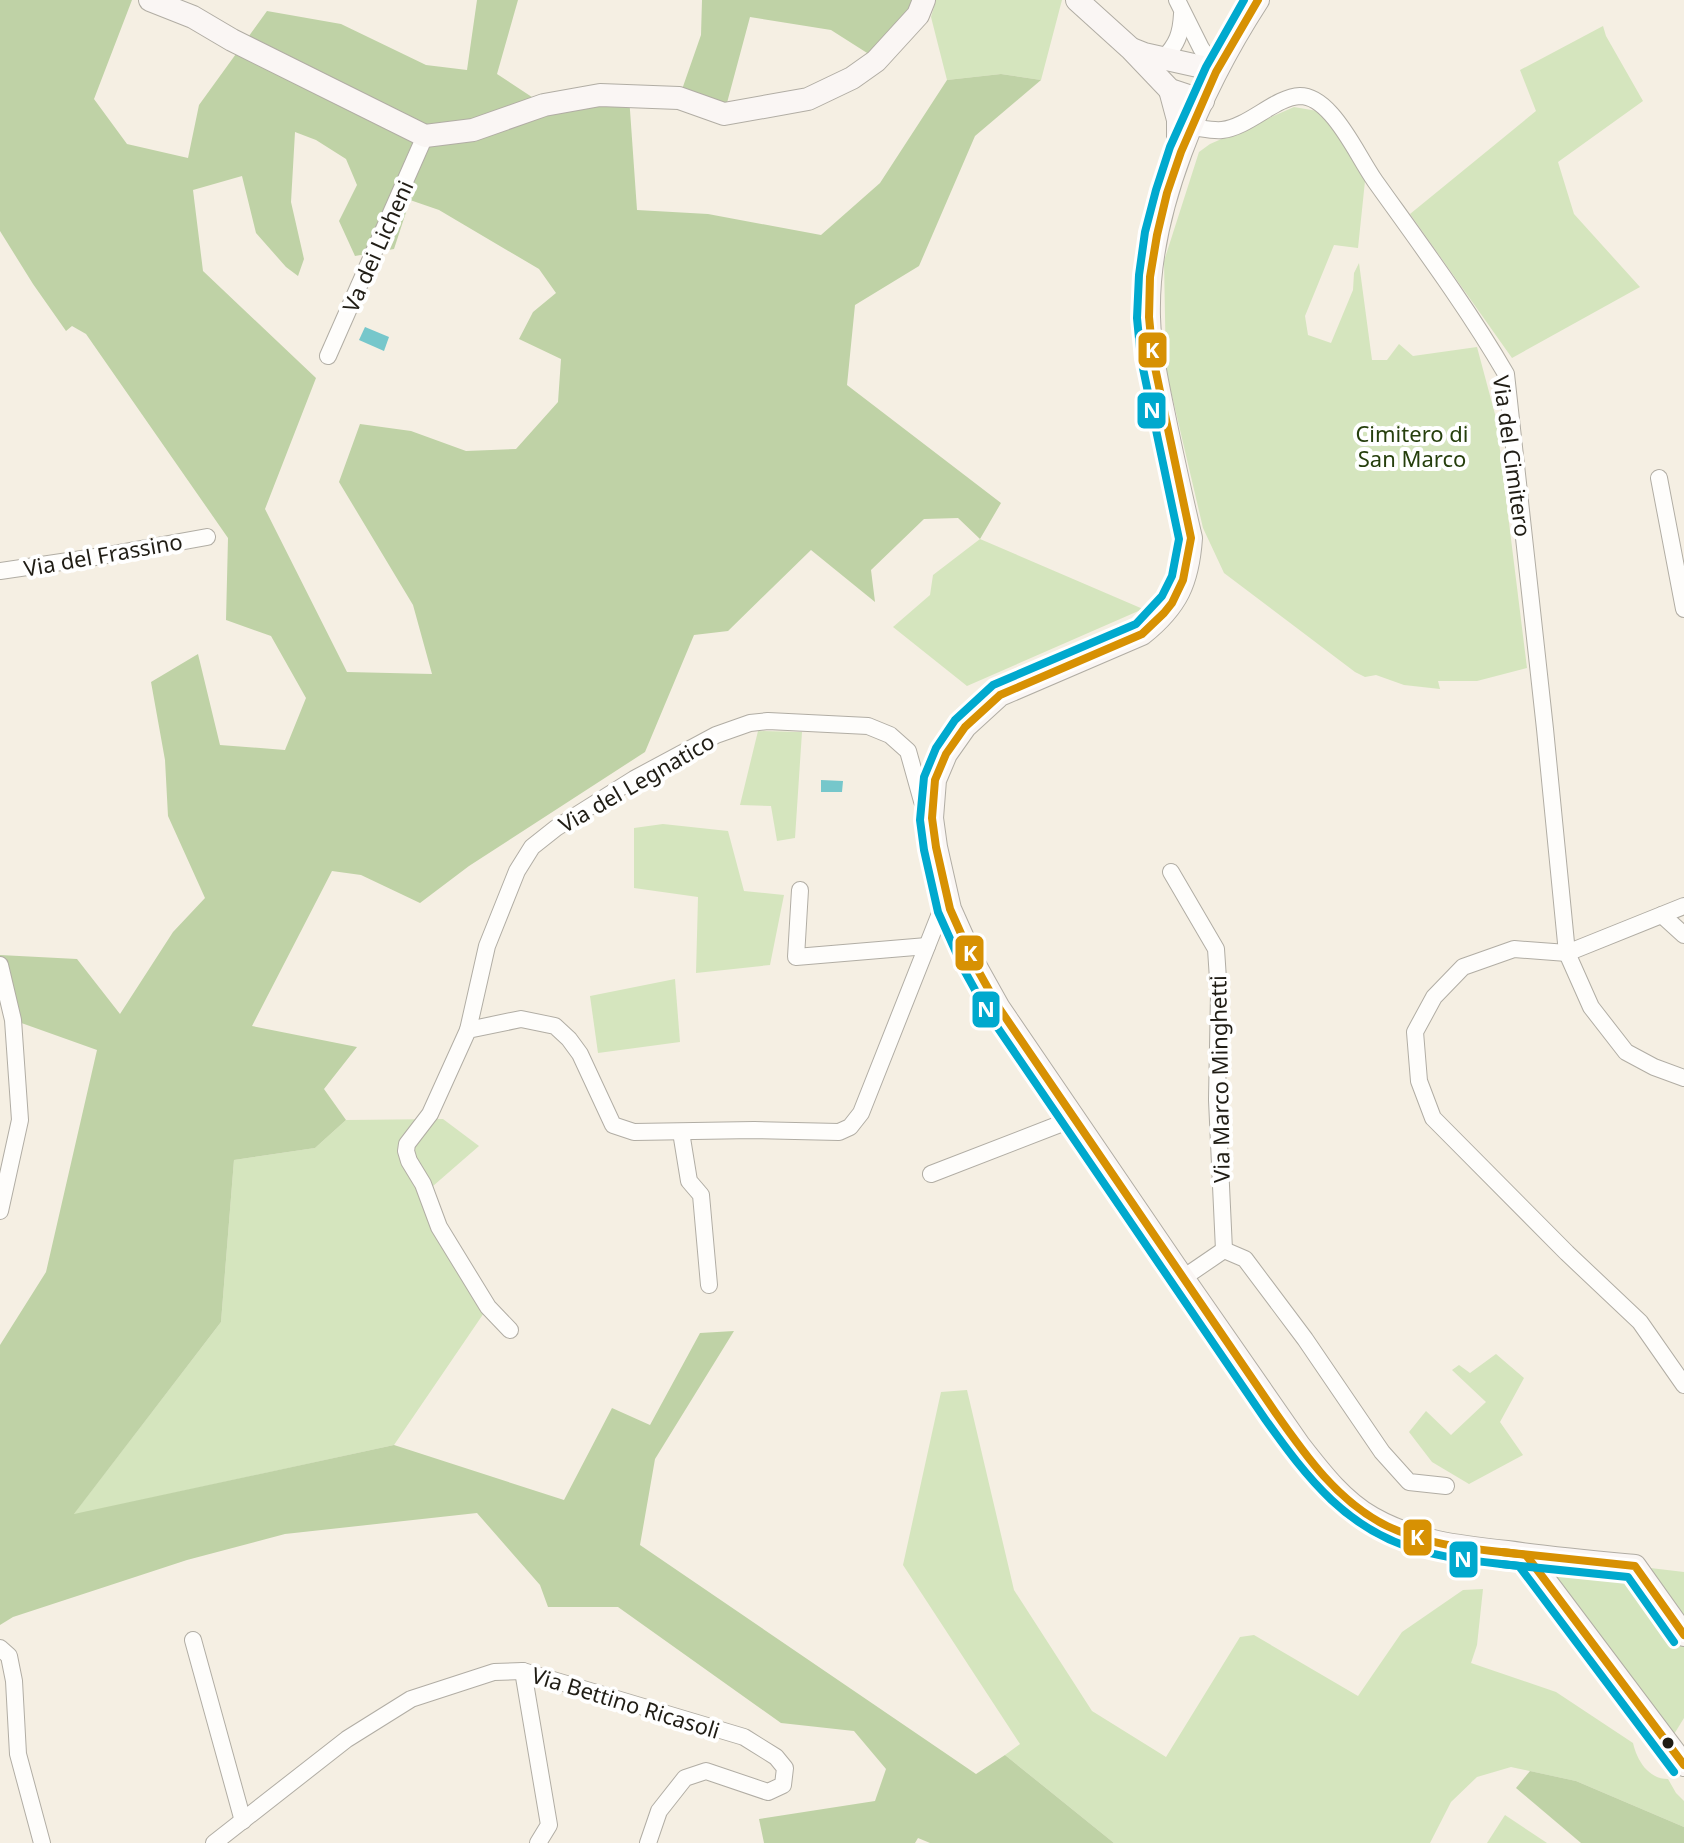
<svg xmlns="http://www.w3.org/2000/svg" width="1684" height="1843" font-family="'Noto Sans',sans-serif">
<rect width="100%" height="100%" fill="#f5efe3"/>
<g fill="#d5e5be">
<path d="M936,0H1062L1041,80L1001,74L947,80L931,17Z"/>
<path d="M1603,26L1606,36L1643,101L1558,162L1574,214L1640,287L1512,358L1410,214L1536,111L1520,70Z"/>
<path d="M1294,107L1323,112L1346,145L1365,181L1358,248L1334,245L1305,316L1308,335L1331,343L1353,290L1354,273L1359,263L1372,360H1387L1399,344L1413,356L1477,347L1496,418L1527,668L1477,681H1438L1440,689L1404,685L1376,675L1365,677L1355,672L1224,573L1203,528L1166,370L1164,261L1199,152L1210,144Z"/>
<path d="M980,539L1143,609L967,686L893,627L930,595L933,575Z"/>
<path d="M758,731L802,732L795,838L777,841L771,806L740,805Z"/>
<path d="M663,824L728,831L744,891L784,895L770,965L696,973L698,897L634,888V828Z"/>
<path d="M675,979L680,1042L598,1053L590,996Z"/>
<path d="M443,1119L479,1146L433,1186L439,1227L488,1307L394,1445L73,1515L221,1322L234,1160L315,1148L346,1120Z"/>
<path d="M1496,1354L1524,1378L1500,1422L1523,1455L1469,1484L1432,1462L1409,1432L1426,1411L1451,1435L1486,1402L1452,1370L1459,1365L1470,1373Z"/>
<path d="M967,1390L1014,1590L1092,1711L1166,1757L1240,1637L1254,1635L1358,1696L1402,1632L1463,1590L1483,1589L1477,1645L1471,1663L1556,1692L1633,1743C1637,1760 1648,1779 1668,1779L1676,1793L1684,1801V1827L1576,1781L1511,1767L1477,1777L1451,1802L1430,1843H1114L1005,1755L1020,1744L903,1565L941,1392Z"/>
<path d="M1539,1563L1633,1572L1684,1644V1718L1671,1739Z"/>
<path d="M1642,1567L1684,1572V1625Z"/>
<path d="M1505,1815L1547,1843H1487Z"/>
</g>
<g fill="#bfd2a6" fill-rule="evenodd">
<path d="M0,0H132L94,99L127,144L188,158L199,105L267,11L341,24L426,65L467,70L477,0H518L497,74L544,105L629,96L637,210L708,214L821,235L880,183L947,80L1001,74L1041,80L975,136L919,266L855,305L847,385L1001,503L980,539L958,518L924,519L871,570L875,602L811,550L728,631L694,635L645,752L469,866L420,903L361,875L332,871L252,1026L357,1047L324,1089L346,1120L315,1148L234,1160L221,1322L74,1514L394,1445L564,1500L612,1408L650,1425L700,1333L734,1331L655,1459L640,1545L976,1774L1005,1755L1114,1843H930L918,1838L915,1843H764L759,1819L875,1801L886,1769L854,1731L781,1723L618,1607H548L540,1585L477,1513L285,1534L187,1560L13,1617L0,1625V1345L46,1272L97,1050L13,1020L0,965V955L77,959L120,1014L173,932L205,898L168,816L165,760L151,682L198,654L220,745L285,750L306,698L271,636L226,620L228,538L86,334L72,326L66,331L33,284L0,231ZM295,132L316,140L346,159L357,185L339,221L355,256L394,249L410,200L439,210L539,269L556,293L533,312L519,339L561,359L558,402L516,449L466,451L411,431L360,424L339,482L413,605L432,674L347,672L265,509L316,378L203,271L193,190L242,176L256,233L286,267L298,276L304,259L291,202Z"/>
<path d="M702,0H924L875,58L831,30L750,17L724,114L679,98L701,35Z"/>
<path d="M1530,1771L1576,1781L1684,1827V1843H1581L1516,1788Z"/>
</g>
<g fill="#76c7cb">
<path d="M365,327L389,337L384,351L359,340Z"/>
<path d="M821,780L843,781L842,792H821Z"/>
</g>
<g fill="none" stroke-linecap="round" stroke-linejoin="round">
<defs>
<g id="street">
<path d="M1177,0L1201,48L1216,70"/>
<path d="M1164,58C1177,44 1181,34 1182,14"/>
<path d="M1191,127C1201,128 1212,131 1222,130C1249,127 1275,97 1300,96C1312,96 1323,105 1331,114C1349,134 1360,159 1375,181C1420,244 1467,307 1506,374L1545,729L1567,953L1591,1007L1626,1052L1654,1067L1684,1078"/>
<path d="M328,356L425,136"/>
<path d="M1659,478L1684,609"/>
<path d="M0,571L102,556L207,537"/>
<path d="M1171,872L1216,949L1219,994L1217,1100L1224,1250"/>
<path d="M800,890L796,957L927,946"/>
<path d="M1684,906L1567,953L1514,949L1463,967L1434,997L1415,1032L1419,1081L1433,1118L1567,1253L1640,1322L1684,1385"/>
<path d="M1662,915L1684,935"/>
<path d="M0,965L13,1020L20,1120L0,1211"/>
<path d="M468,1030L487,946L517,871L532,847L556,828L634,779L716,735L750,723L768,721L868,726L890,735L908,751L922,801L932,818"/>
<path d="M681,1132L689,1181L701,1195L709,1285"/>
<path d="M931,1174L1073,1119"/>
<path d="M1183,1278L1224,1250L1245,1259L1305,1339L1382,1452L1409,1482L1446,1486"/>
<path d="M510,1330L488,1307L439,1227L423,1184L409,1161L406,1151L407,1144L430,1114L468,1030L521,1019L555,1026L569,1039L580,1054L613,1125L634,1132L754,1130L839,1132L850,1127L861,1113L939,916L950,909"/>
<path d="M193,1640L243,1821"/>
<path d="M0,1648L9,1656L14,1681L18,1754L42,1843"/>
<path d="M523,1671L549,1825L538,1843"/>
<path d="M214,1843L347,1739L411,1699L494,1672L523,1671L744,1737L776,1757L785,1768L783,1785L768,1792L706,1771L685,1778L659,1811L648,1843"/>
</g>
<g id="secondary">
<path d="M150,0L193,17L232,40L425,136L473,130L544,105L600,95L679,98L724,114L808,99L852,78L876,61L918,15L924,0"/>
<path d="M1077,0L1130,48L1170,90L1203,101"/>
<path d="M1258,0C1201,88 1146,211 1149,317C1150,353 1159,390 1166,425C1174,463 1182,500 1191,538C1188,582 1177,606 1142,634L1000,695L965,727L946,754L935,780L932,818L936,847L950,909L975,965L999,1008L1183,1278L1299,1445C1320,1472 1342,1501 1372,1518C1414,1542 1460,1547 1507,1552C1550,1558 1593,1562 1635,1566L1684,1635"/>
<path d="M1134,50L1144,54L1216,70"/>
<path d="M1170,90L1178,120V148"/>
<path d="M1526,1555L1684,1765"/>
</g>
</defs>
<use href="#street" stroke="#b1ada4" stroke-width="18"/>
<use href="#secondary" stroke="#b1ada4" stroke-width="24"/>
<use href="#street" stroke="#fefdfb" stroke-width="16"/>
<use href="#secondary" stroke="#faf6f4" stroke-width="22"/>
<defs>
<g id="bus-1">
<path d="M1258,0L1216,72L1181,152L1167,193L1157,235L1150,277L1149,317L1153,358L1191,538L1183,580L1172,603L1164,613L1142,634L1000,695L965,727L946,754L935,780L932,818L936,847L950,909L975,965L999,1008L1275,1412C1305,1455 1338,1502 1387,1526C1430,1547 1479,1549 1526,1555L1684,1765"/>
<path d="M1502,1552L1635,1566L1684,1635"/>
</g>
<g id="bus-2">
<path d="M1244,0L1206,67L1170,147L1156,190L1145,232L1139,275L1137,318L1141,359L1179,539L1172,576L1162,596L1136,624L993,685L955,720L936,748L924,777L920,820L924,850L938,912L964,970L989,1015L1265,1419C1307,1478 1348,1532 1422,1551C1454,1560 1487,1562 1519,1566L1674,1772"/>
<path d="M1501,1564L1628,1577L1674,1642"/>
</g>
</defs>
<use href="#bus-1" stroke="#fff" stroke-width="14"/>
<use href="#bus-2" stroke="#fff" stroke-width="14"/>
<use href="#bus-1" stroke="#d79103" stroke-width="8"/>
<use href="#bus-2" stroke="#00a9ce" stroke-width="8"/>
</g>
<circle fill="#201d15" stroke="#fff" stroke-width="3" cx="1668" cy="1743" r="7"/>
<g text-anchor="middle" dominant-baseline="central" stroke-width="8" stroke-linejoin="round" paint-order="stroke">
<g font-size="22" fill="#201d15" stroke="#fff">
<text transform="translate(377 246) rotate(-66)">Va dei Licheni</text>
<text transform="translate(1513 456) rotate(82)">Via del Cimitero</text>
<text transform="translate(103 554) rotate(-10)">Via del Frassino</text>
<text transform="translate(636 782) rotate(-30)">Via del Legnatico</text>
<text transform="translate(1219 1079) rotate(-91)">Via Marco Minghetti</text>
<text transform="translate(626 1702) rotate(17)">Via Bettino Ricasoli</text>
</g>
<g font-size="22" fill="#263f0d" stroke="#fff">
<text x="1412" y="433">Cimitero di<tspan x="1412" dy="25">San Marco</tspan></text>
</g>
</g>
<g stroke="#fff" stroke-width="3">
<rect x="1137" y="331" width="31" height="38" rx="8" fill="#d79103"/>
<rect x="1136" y="391" width="31" height="39" rx="8" fill="#00a9ce"/>
<rect x="954" y="934" width="31" height="38" rx="8" fill="#d79103"/>
<rect x="971" y="990" width="30" height="39" rx="8" fill="#00a9ce"/>
<rect x="1402" y="1518" width="31" height="39" rx="8" fill="#d79103"/>
<rect x="1448" y="1540" width="31" height="39" rx="8" fill="#00a9ce"/>
</g>
<g font-size="22" text-anchor="middle" font-weight="bold" fill="#fff">
<text x="1152" y="358">K</text>
<text x="1152" y="418">N</text>
<text x="970" y="961">K</text>
<text x="986" y="1017">N</text>
<text x="1417" y="1545">K</text>
<text x="1463" y="1567">N</text>
</g>
</svg>
